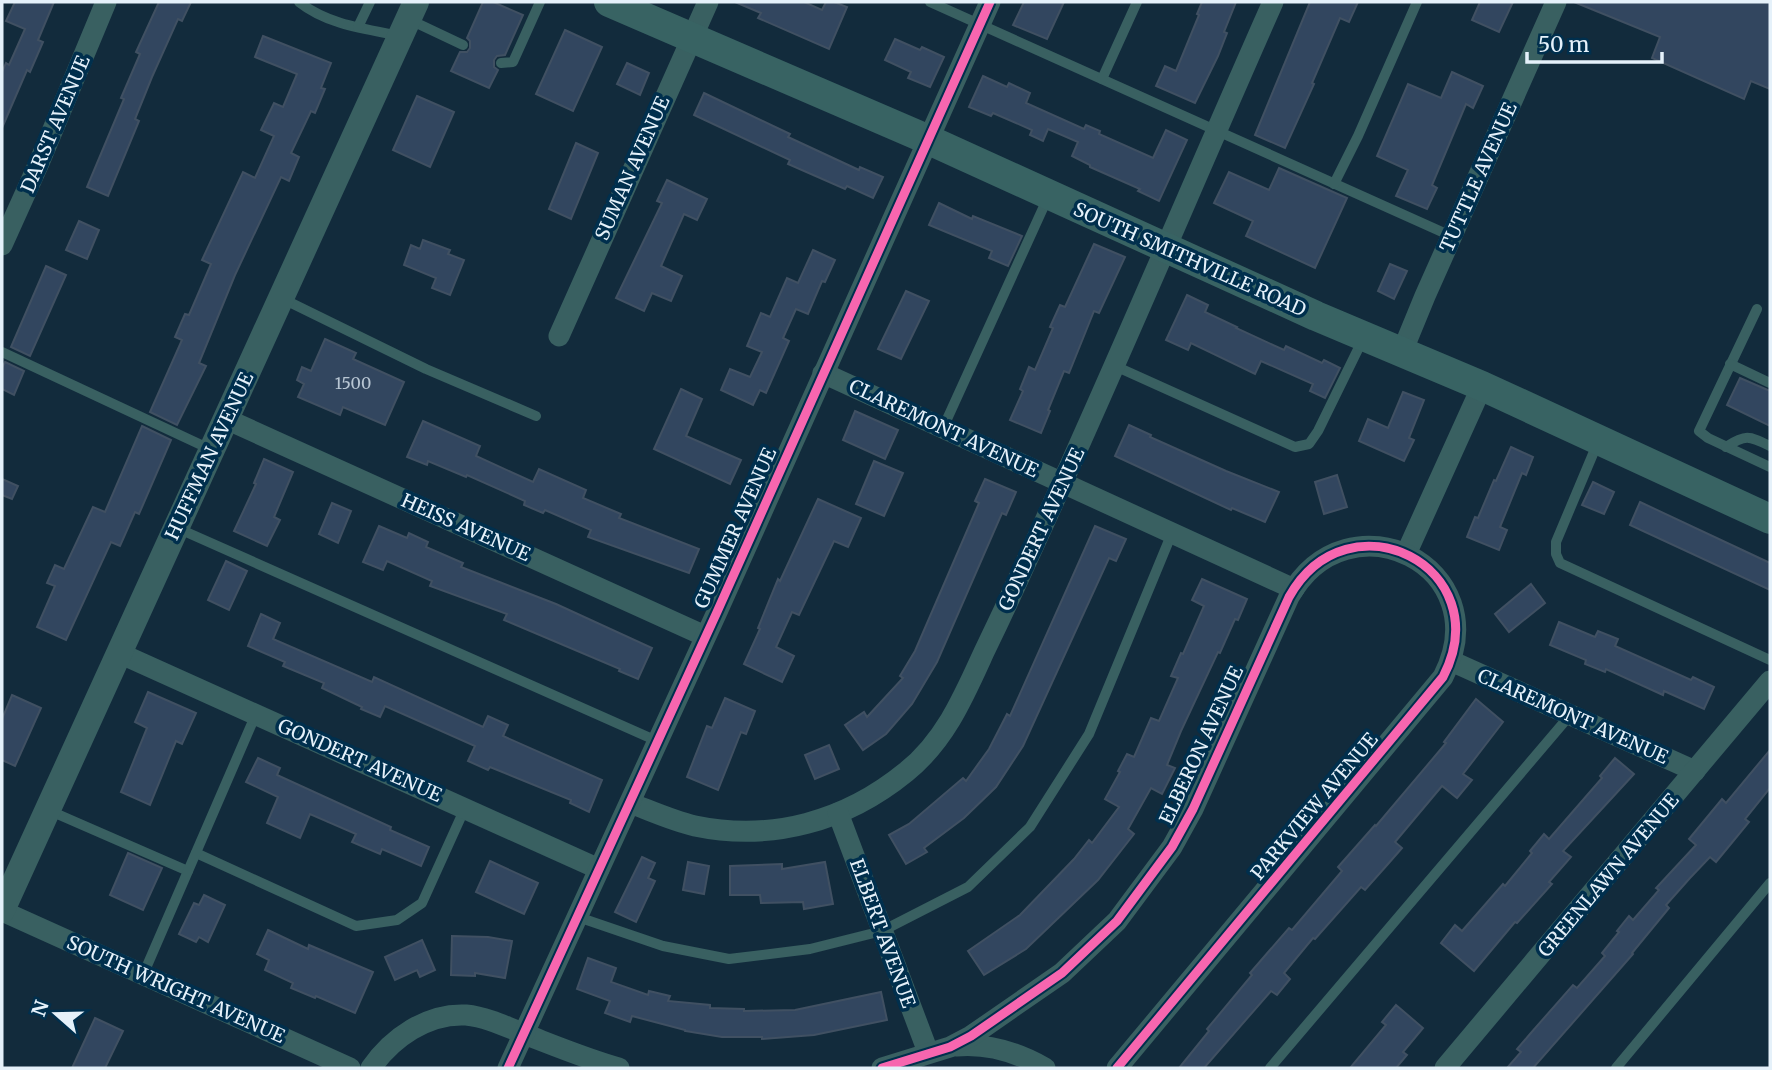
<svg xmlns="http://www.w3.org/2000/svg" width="1772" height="1070" font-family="Merriweather,serif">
<rect width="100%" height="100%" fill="#122b3c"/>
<g fill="#32465f" stroke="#405062" stroke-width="2">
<path d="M15,2H54L38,40L43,42L30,72L27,70L2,128V72L6,63L9,65L25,29L6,21Z"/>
<path d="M159,2H191L182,21L178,19L152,77L135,119L139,121L108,196L87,187L124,99L121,98L140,54L136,52Z"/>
<path d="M483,2H493L523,15L505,55L497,56L494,60V67L498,70L489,88L451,71L460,52H467L470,48V41L467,38Z"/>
<path d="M735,2H804L822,10L826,2H834L847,7L829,49L758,18L761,13Z"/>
<path d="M1024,2H1064L1047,39L1013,25Z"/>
<path d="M1202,2H1236L1224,32L1227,33L1218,56L1195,103L1156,86L1165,66L1176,71L1199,15L1197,14Z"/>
<path d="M1310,2H1358L1349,22L1340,18L1312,83L1314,84L1285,148L1255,135Z"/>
<path d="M1480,2H1513L1499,32L1472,20Z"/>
<path d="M1574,2H1770V89L1751,81L1744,99L1652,58L1660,37Z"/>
<path d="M565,30L602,47L573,111L536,94Z"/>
<path d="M263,36L331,63L321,88L325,89L315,113L311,111L291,153L299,157L289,181L281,177L235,275L199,363L206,366L177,425L150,412L182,340L175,337L185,314L189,315L211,264L202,260L243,172L255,178L274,136L261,130L274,103L283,107L297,74L255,57Z"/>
<path d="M895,39L920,50L922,47L944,57L930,87L908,78L911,72L885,60Z"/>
<path d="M627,63L649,73L640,95L617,84Z"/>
<path d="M1452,72L1483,86L1473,108L1466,104L1432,185L1437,188L1427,209L1396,196L1408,170L1377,156L1408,84L1441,98Z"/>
<path d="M983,76L1007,87L1009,83L1030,93L1026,103L1084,129L1086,125L1100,131L1099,134L1153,158L1166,130L1187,140L1159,201L1138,191L1140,189L1090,167V165L1072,156L1078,142L1048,129L1043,141L1030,135L1032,130L993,113L991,116L969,107Z"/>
<path d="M704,93L790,134L788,137L859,170L860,167L883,177L873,198L847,186L845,189L788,164L790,160L694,115Z"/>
<path d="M417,96L454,112L430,167L393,150Z"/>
<path d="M576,143L598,153L571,219L549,209Z"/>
<path d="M1279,168L1347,198L1315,268L1246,236L1253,221L1214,203L1229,172L1269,190Z"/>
<path d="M667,180L707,199L697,220L684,214L661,266L682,276L671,301L652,293L644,311L616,298L662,203L657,201Z"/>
<path d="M939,203L972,219L973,216L1022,236L1008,266L989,258L992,251L929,225Z"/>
<path d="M79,221L99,230L87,259L66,250Z"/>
<path d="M423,240L450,250L448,254L464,260L450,295L432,288L436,278L404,265L411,245L420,249Z"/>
<path d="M1094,244L1125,257L1099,313L1094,311L1069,373L1064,371L1048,410L1050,411L1041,433L1010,420L1023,391L1020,389L1029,367L1035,370L1053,328L1050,327L1060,305L1065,307Z"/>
<path d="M813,250L835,260L825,282L822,281L808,314L796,309L783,338L789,341L766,393L760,390L753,405L721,390L730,369L750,377L762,352L747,346L761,313L770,317L787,278L798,283Z"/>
<path d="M1390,264L1407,271L1394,299L1378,291Z"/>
<path d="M46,266L66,275L30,356L11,347Z"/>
<path d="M906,291L929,301L901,359L878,349Z"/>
<path d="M1187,295L1208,305L1205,312L1237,327L1236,328L1284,350L1286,346L1322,363L1324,360L1340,368L1325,398L1310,391L1313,384L1261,361L1255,374L1191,343L1188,350L1166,340Z"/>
<path d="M325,339L356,353L353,359L404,382L385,425L343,407L340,415L298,397L304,384L297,380L302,367L311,371Z"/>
<path d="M5,362L24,371L14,395L2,389V368Z"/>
<path d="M1740,378L1770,391V426L1727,405Z"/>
<path d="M681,389L702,399L686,436L741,460L730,484L654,449Z"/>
<path d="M1403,392L1424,400L1409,438L1414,440L1404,461L1359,441L1368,419L1388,428Z"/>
<path d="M855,411L898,430L885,459L843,440Z"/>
<path d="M423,421L480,446L476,456L533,482L539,469L586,490L583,498L621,514L619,518L699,549L689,573L588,537L591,530L545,510L543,513L524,505L525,501L467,475L466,477L428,461L427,465L407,457Z"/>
<path d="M1129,425L1151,435L1150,437L1226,471L1279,492L1265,522L1232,508L1231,510L1115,456Z"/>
<path d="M142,426L171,440L139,514L135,512L120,546L111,542L66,640L37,627L55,586L47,583L55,565L64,569L93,507L105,512Z"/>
<path d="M1511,447L1533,457L1526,475L1522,473L1500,527L1507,530L1499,550L1467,537L1475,517L1478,518L1494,480L1496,481Z"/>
<path d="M264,459L293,472L274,517L280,520L267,546L234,531L256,484L254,483Z"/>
<path d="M874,461L903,473L884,516L856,504Z"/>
<path d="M1337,475L1347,507L1324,514L1315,482Z"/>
<path d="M2,479L18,486L12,499L2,495Z"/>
<path d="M985,479L1016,492L1006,515L1002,513L937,662L912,704L886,734L863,750L845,725L864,712L867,717L903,678L900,676L915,651L979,503L975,501Z"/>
<path d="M1593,482L1614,492L1604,514L1582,505Z"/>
<path d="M818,499L861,518L848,547L834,541L799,615L792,612L776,647L794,656L782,682L744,664L760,629L758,628L778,579L780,581Z"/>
<path d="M1640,502L1770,563V590L1630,525Z"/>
<path d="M332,503L351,511L338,543L319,534Z"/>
<path d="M379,526L407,538L409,533L428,542L426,547L463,563L461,567L556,604L652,648L638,679L619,671L620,669L504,620L507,614L430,586L432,581L387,561L383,570L363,562Z"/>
<path d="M1095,526L1126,539L1116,561L1109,558L1023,746L996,787L964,818L924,848L927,852L906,864L889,835L909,824L963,778L966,781L989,749L1007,714L1010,716Z"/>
<path d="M226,561L247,571L229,610L208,600Z"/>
<path d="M1202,579L1247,599L1238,620L1235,619L1220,653L1218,652L1181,731L1167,765L1175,768L1162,794L1151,788L1128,829L1134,834L1098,880L1026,949L984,975L968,951L1020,915L1074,859L1089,840L1092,843L1119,807L1105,799L1120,772L1118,771L1127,754L1134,757L1151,718L1159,721L1178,678L1171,676L1181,653L1183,654L1204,606L1192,600Z"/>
<path d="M1531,584L1545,603L1509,632L1495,614Z"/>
<path d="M261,614L280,623L273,639L372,682L374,677L483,727L488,716L508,725L503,736L602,780L589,812L570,803L571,800L490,767L488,770L468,761L475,746L385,706L380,717L361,709L362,707L322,688L324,683L283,666L285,662L248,646Z"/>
<path d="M1559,622L1595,637L1598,631L1618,639L1615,646L1691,680L1693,677L1714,687L1704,709L1664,691L1663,695L1606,669L1605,672L1585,664L1586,660L1550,645Z"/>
<path d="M148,692L196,713L182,744L176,741L150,805L121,792L147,728L135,722Z"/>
<path d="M12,695L41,708L15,766L2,760V719Z"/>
<path d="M725,698L755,711L746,734L741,732L718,790L687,777L707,726L712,728Z"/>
<path d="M1476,699L1503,722L1463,774L1472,780L1457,798L1442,786L1395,842L1402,848L1388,864L1365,890L1361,887L1315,939L1313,938L1284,973L1290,979L1277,995L1271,991L1204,1068H1179L1209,1031L1207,1029L1252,975L1250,973L1289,928L1292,930L1342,871L1338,867L1375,825L1376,826L1446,743L1444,742Z"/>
<path d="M829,745L839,769L815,779L805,755Z"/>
<path d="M1770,750V788L1745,819L1749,822L1730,845L1716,862L1710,857L1690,878L1666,905L1669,908L1632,953L1633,954L1533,1068H1507L1521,1052L1517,1049L1530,1034L1573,985L1577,988L1605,956L1602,953L1619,932L1617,931L1629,916L1633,920L1659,890L1656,888L1696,845L1689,839L1722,799L1726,803Z"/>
<path d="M258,758L280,768L277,775L391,827L390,830L429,847L421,866L382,849L380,854L352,842L356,834L310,814L300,838L267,823L278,797L246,782Z"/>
<path d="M1615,758L1634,774L1563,851L1571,857L1549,882L1552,884L1517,923L1515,922L1474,971L1441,943L1455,925L1462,931L1503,884L1505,886L1532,853L1530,851L1544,834L1549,839L1602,778L1600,776Z"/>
<path d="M128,853L162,868L143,910L110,895Z"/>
<path d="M642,857L655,863L648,878L655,881L636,922L615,912Z"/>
<path d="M490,861L538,883L524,914L476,892Z"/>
<path d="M688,862L709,866L704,894L683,890Z"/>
<path d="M825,862L833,904L804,909L803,902L761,903L760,895H730V866L782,864V869Z"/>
<path d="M204,895L225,905L208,942L199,937L196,942L179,934L194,903L199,905Z"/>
<path d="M268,930L308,949L309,945L373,972L355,1013L316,996L315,998L291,988L293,983L265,970L269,960L257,954Z"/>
<path d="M452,936L488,937L512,941L505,978L475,973V976L451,975Z"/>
<path d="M422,940L435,970L420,977L417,970L395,980L385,957Z"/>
<path d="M588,958L616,968L611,982L648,995L649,991L670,996L668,1001L710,1005V1008L744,1009V1011L795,1010L881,992L887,1020L814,1035L762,1039V1037H722L685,1031V1030L632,1016L630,1022L605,1013L610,1001L577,989Z"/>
<path d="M1396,1005L1423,1028L1403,1052L1407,1055L1396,1068H1350L1386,1025L1382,1022Z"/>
<path d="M95,1018L123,1031L105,1068H72Z"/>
</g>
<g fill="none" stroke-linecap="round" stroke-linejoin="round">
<g stroke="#396061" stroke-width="10">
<path d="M299,2C328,25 366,29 401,36"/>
<path d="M930,2L1451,236"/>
<path d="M408,19L463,45"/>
<path d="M358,27L370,2"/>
<path d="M501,63L513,62L540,2"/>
<path d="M1102,79L1137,2"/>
<path d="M1334,184L1358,136L1417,2"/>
<path d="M281,298L426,369L536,416"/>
<path d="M1757,309L1699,431L1708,438L1770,467"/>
<path d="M2,352L212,450"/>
<path d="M1730,364L1770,383"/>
<path d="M1115,366L1295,447L1309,444L1318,431L1363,339"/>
<path d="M943,428L1049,195"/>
<path d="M1598,442L1556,542V554L1560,563L1770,660"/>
<path d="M1726,447C1746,434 1749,436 1770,446"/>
<path d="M177,528L657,741"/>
<path d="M48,810L188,871"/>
<path d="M196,853L356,926L397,920L422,903L465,808"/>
<path d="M578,917L663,946L729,959L810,949L882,931L968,887L1030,827L1089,734L1172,533"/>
<path d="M143,975L256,714"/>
<path d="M1270,1068L1571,714"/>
<path d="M1616,1068L1770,883"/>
</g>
<g stroke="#396061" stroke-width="21">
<path d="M2,245L39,163L106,2"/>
<path d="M559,336L708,2"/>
<path d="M1402,352L1425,296L1556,2"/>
<path d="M823,373L1294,589"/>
<path d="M226,419L705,636"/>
<path d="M1406,554L1482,386"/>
<path d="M119,653L599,869"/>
<path d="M1451,661L1695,771"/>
<path d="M630,803C651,811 673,821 695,826C772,842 846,821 906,772C945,741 964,696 984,652C999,621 1014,589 1028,558C1113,374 1191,187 1273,2"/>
<path d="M838,813L928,1052"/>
<path d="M2,911L350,1068"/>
<path d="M956,1046C988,1043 1017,1052 1045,1068"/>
<path d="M371,1068C392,1038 427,1013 466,1015C487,1017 507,1027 527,1035C558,1047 587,1059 619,1068"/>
<path d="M508,1068L717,612L990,2"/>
<path d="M882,1068L950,1047L971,1036L1062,973L1117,921L1172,847L1193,809L1289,597C1348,491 1500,567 1443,677L1117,1068"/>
<path d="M1445,1068L1770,681"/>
</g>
<path stroke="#396061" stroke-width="26" d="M2,910L416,2"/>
<path stroke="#386363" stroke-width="30" d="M609,2L929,140L1316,316L1482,386L1770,519"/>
<defs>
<g id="cycleway">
<path d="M508,1068L717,612L990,2"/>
<path d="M882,1068L950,1047L971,1036L1062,973L1117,921L1172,847L1193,809L1289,597C1348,491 1500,567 1443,677L1117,1068"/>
</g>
</defs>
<use href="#cycleway" stroke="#002f4d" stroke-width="13"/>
<use href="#cycleway" stroke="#f766af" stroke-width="9"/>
</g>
<g text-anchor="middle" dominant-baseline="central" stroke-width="7" stroke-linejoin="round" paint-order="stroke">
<g font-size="16" fill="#b8c6d3">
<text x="353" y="383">1500</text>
</g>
<g font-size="19" fill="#e5f1fa" stroke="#002f4d">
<text transform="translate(55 124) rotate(-67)">DARST AVENUE</text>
<text transform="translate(632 168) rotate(-66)">SUMAN AVENUE</text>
<text transform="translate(1478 177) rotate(-66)">TUTTLE AVENUE</text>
<text transform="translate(1190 259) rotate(24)">SOUTH SMITHVILLE ROAD</text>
<text transform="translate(944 428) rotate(25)">CLAREMONT AVENUE</text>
<text transform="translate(209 456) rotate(-65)">HUFFMAN AVENUE</text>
<text transform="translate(466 527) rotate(24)">HEISS AVENUE</text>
<text transform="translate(735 528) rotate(-66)">GUMMER AVENUE</text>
<text transform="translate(1041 529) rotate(-65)">GONDERT AVENUE</text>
<text transform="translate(1573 716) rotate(24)">CLAREMONT AVENUE</text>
<text transform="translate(1201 745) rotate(-65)">ELBERON AVENUE</text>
<text transform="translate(360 760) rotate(24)">GONDERT AVENUE</text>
<text transform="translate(1314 806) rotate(-50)">PARKVIEW AVENUE</text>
<text transform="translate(1608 875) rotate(-50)">GREENLAWN AVENUE</text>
<text transform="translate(883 933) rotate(70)">ELBERT AVENUE</text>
<text transform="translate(176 989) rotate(24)">SOUTH WRIGHT AVENUE</text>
</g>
</g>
<rect width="1772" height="1070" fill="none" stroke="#e5f1fa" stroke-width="7"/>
<g transform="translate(56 1014) rotate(290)" stroke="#002f4d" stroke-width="5" paint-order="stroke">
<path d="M0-5L12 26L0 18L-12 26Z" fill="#e5f1fa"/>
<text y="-10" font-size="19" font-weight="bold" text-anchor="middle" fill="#e5f1fa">N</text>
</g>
<path d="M1527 52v10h135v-10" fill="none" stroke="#e5f1fa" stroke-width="3.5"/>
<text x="1538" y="52" font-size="21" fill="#e5f1fa" stroke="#002f4d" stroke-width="5" paint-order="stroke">50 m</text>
</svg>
